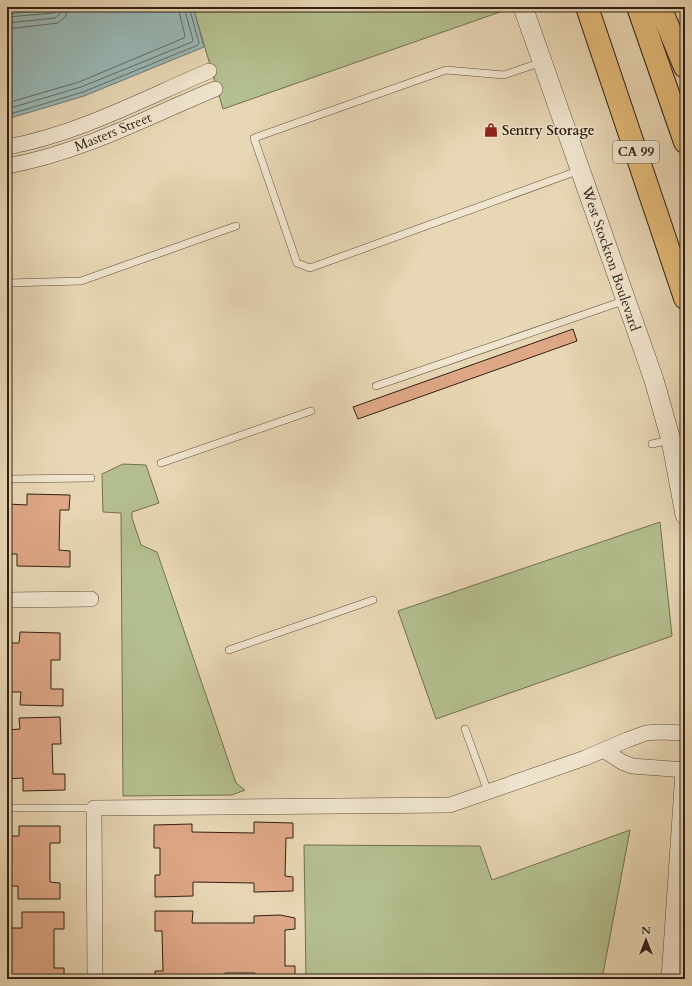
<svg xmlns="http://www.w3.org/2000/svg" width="692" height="986" font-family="Cardo,serif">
<rect width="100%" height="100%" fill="#e8d7b5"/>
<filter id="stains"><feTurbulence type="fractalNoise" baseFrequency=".005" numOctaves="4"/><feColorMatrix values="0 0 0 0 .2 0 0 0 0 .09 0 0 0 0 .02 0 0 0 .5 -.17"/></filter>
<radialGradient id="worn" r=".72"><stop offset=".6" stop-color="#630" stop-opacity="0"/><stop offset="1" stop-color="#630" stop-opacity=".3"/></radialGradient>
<g fill="#b4bf8f" stroke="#727051">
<path d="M193,7H498L500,12L223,109Z"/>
<path d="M123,464L146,465L159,503L132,512V518L141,545L157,552L236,783L245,790L232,795L123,796L121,513L103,512L102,474Z"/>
<path d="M660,522L672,636L436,719L398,611Z"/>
<path d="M630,830L602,979H306L304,845L480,846L492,880Z"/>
</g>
<path fill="#99b8b6" stroke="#6f7b75" d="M72,7H193L204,47L84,96L7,119V14Z"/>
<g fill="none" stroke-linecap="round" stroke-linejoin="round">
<g stroke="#656c64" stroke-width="1">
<path d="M7,17L54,13L57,11V7"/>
<path d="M7,23L55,18L60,14L62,7"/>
<path d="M7,29L58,23L66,16L68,7"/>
<path d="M7,103L79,82L184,38L185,36L178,7"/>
<path d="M7,109L81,87L192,42L193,40L184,7"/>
<path d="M7,115L83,92L198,45L199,43L189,7"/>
</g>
</g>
<g fill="#dea786" stroke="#312013">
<path d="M573,329L577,341L358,419L353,407Z"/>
<path d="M27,494L70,495L69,510H60L59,550L70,551V567L17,566V554H7V504L27,505Z"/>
<path d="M20,632L60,633V660H51V689H63V706L20,705L21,692H7V643H19Z"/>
<path d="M60,717L61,744H52L53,774H65V790L23,791V778L7,779V730L20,729L19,718Z"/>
<path d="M254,822L293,823V838H286L285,876L293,877V891L254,892V883L193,882V896L155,897V875H160V848H154V825L192,824V832L254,833Z"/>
<path d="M19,826H60V843H50V882L60,883V899H18V886H7V836H19Z"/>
<path d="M155,911H193L192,923H254V916L280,915L295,918V929L285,930V966H295V979H255V973H225V975H192L193,979H155V971H163L162,931H155Z"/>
<path d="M22,912H64V929H54V968H64V979H23V975H7V928H22Z"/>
</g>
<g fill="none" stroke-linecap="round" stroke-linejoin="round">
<defs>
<g id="service">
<path d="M542,62L504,75L446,70L254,138L297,263L310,268L580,170"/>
<path d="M8,283L81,281L236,226"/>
<path d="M376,386L626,300"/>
<path d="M652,444L670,440"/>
<path d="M161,463L311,411"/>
<path d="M7,479L91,478"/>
<path d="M229,650L373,600"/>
<path d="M465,729L488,792"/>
<path d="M7,808H94"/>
</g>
<g id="minor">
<path d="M7,147C78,134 143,99 209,71"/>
<path d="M7,166C81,153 147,117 215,89"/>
<path d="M7,600L91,599"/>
<path d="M605,751L622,762L632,766L685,770"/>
<path d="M95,979L94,808L450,805L585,758L627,740L646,733L659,732L685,733"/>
</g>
<g id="tertiary">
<path d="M523,7L654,380L671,440L685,515"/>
<path d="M671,979L685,772"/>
</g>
<g id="motorway">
<path d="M587,7L685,298"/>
<path d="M638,7L685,142"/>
<path d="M660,7L685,67"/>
</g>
</defs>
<use href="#service" stroke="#5f4e3c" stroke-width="8"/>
<use href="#minor" stroke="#5f4e3c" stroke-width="16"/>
<use href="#tertiary" stroke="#5f4e3c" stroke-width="20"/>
<use href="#motorway" stroke="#312013" stroke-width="24"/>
<use href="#service" stroke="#f0e5cf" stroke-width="7"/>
<use href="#minor" stroke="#f0e5cf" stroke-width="15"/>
<use href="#tertiary" stroke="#f0e5cf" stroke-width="19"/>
<use href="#motorway" stroke="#e4bc7a" stroke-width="22"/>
</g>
<defs>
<symbol id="shop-bare" viewBox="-9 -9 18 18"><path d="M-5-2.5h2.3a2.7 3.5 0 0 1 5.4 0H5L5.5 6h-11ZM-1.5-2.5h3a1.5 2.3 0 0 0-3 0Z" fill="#8f2418" stroke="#f0e5cf" stroke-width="2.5" paint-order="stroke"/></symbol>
</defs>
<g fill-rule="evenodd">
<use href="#shop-bare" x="481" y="120" width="20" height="20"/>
</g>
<g text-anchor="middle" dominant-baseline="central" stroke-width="3" stroke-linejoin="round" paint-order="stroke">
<rect fill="#f0e5cf" stroke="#6a5b4b" stroke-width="1" x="613" y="141" width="46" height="22" rx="3"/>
<g font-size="13" font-weight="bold" fill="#312013">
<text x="636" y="152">CA 99</text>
</g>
<g font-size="14" font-weight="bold" fill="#312013" stroke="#f0e5cf" text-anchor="start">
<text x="502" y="130">Sentry Storage</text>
</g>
<g font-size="14" fill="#312013" stroke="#f0e5cf">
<text transform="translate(113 132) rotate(-22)">Masters Street</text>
<text transform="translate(611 259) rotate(71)">West Stockton Boulevard</text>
</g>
</g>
<rect width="692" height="986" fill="none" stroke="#e8d7b5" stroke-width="24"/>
<rect x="8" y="8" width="676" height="970" fill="none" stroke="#312013" stroke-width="2"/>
<rect x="12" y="12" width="668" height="962" fill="none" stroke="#312013"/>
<g transform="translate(646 940)" stroke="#f0e5cf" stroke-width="3" paint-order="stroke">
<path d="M0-3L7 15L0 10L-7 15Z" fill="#312013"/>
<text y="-6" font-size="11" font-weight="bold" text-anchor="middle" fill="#312013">N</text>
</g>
<rect width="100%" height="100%" filter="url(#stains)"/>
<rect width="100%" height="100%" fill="url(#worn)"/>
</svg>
